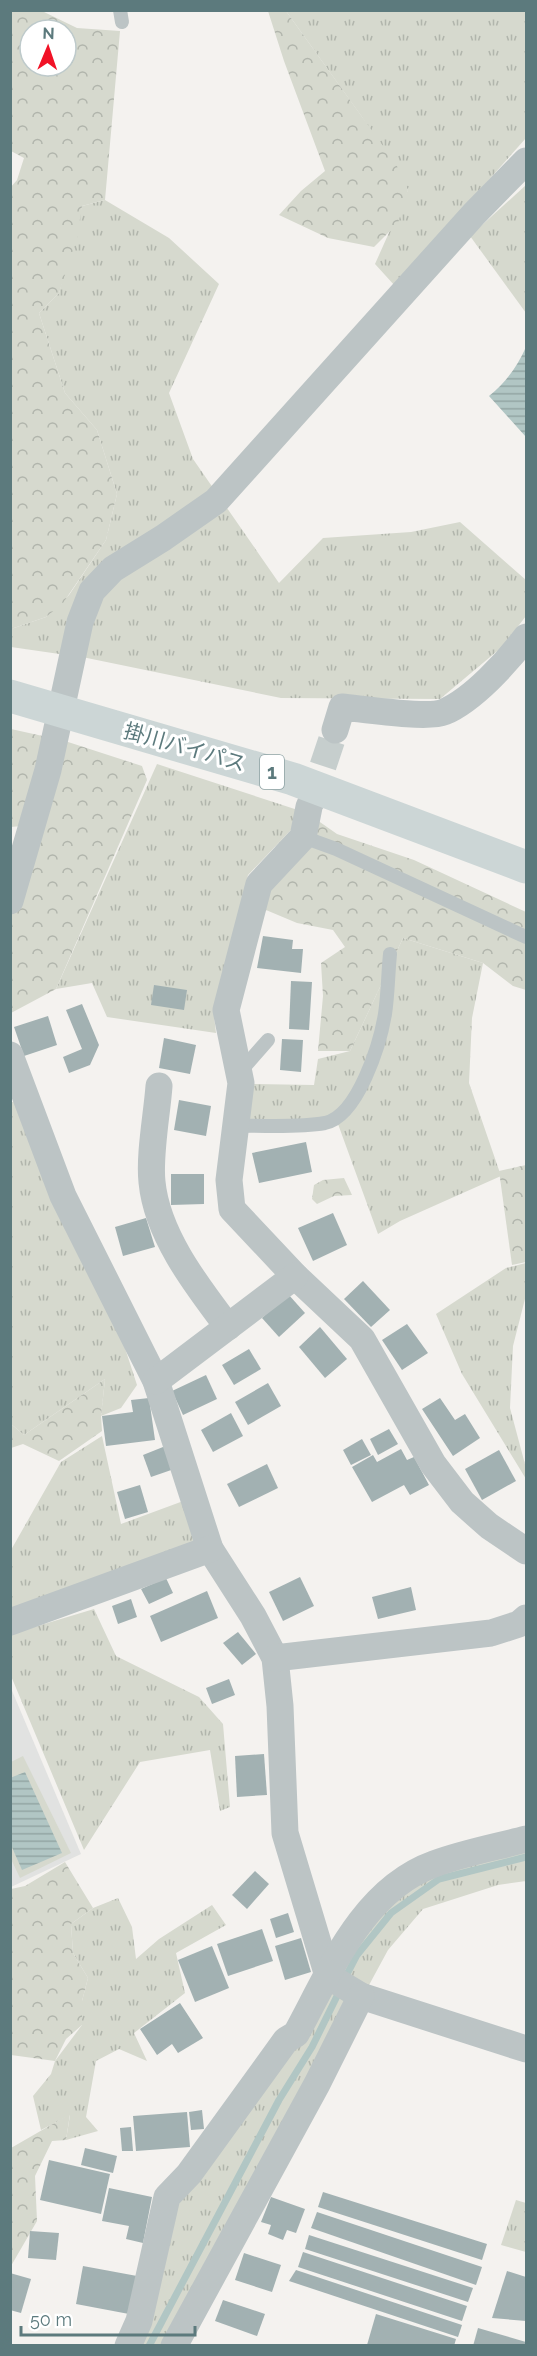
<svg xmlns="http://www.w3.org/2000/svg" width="537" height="2356" font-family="Raleway,'Noto Sans JP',sans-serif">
<defs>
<pattern id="grass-tufts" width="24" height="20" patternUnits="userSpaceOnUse" patternTransform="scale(1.5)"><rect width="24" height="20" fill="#d6d9ce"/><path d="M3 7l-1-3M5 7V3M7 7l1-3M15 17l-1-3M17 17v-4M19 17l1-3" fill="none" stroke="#b1b5ac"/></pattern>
<pattern id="forest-crowns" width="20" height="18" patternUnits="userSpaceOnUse" patternTransform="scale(1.5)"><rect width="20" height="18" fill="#d6d9ce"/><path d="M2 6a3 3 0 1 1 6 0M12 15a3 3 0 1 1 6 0" fill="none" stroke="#b1b5ac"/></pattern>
<pattern id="water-rules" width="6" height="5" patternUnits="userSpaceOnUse" patternTransform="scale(1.5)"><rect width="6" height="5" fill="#b1c6c4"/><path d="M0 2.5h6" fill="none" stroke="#93a6a4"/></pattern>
</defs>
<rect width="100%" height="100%" fill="#f4f2ef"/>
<path fill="#e1e2e1" d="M10,1686L81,1854L11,1887H10Z"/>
<g fill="url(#grass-tufts)">
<path d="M286,11H526V138L395,286L375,264L408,190L362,117Z"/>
<path d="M526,185V313L470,236Z"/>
<path d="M105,200L169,238L219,284L169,393L193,459L279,583L323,538L411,532L460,522L526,580V616L502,647L440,699L281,698L87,658L11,647V629L46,617L69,595L106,540L117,494L97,430L65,393L39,313L59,293L82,206Z"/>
<path d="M157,764L307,813L248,875L214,1016L216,1033L107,1017L92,983L56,989Z"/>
<path d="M403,938L483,963L472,1018L469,1083L501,1176L400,1221L378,1234L338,1124L249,1121L252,1084L314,1085L318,1059L350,1051Z"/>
<path d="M15,1101L98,1265L137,1385L121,1408L101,1416L105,1379L24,1435L11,1424L10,1103Z"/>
<path d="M526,1263V1295L513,1346L510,1408L526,1468V1479L462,1374L436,1314L506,1268Z"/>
<path d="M102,1436L121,1524L186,1500L196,1547L11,1616V1550L61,1462Z"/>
<path d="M94,1609L116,1656L199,1697L223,1724L230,1807L220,1811L210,1750L140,1762L84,1850L11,1676V1634Z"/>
<path d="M526,1839V1881L498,1885L423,1909L388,1950L174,2345L128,2346L167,2197L344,1948L412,1876Z"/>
<path d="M118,1898L132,1927L136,1959L159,1939L212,1905L226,1925L176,1953L185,1993L134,2033L147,2061L119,2049L96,2061L86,2117L98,2131L66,2140L70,2115L41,2130L33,2096L51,2074L55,2061L82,2025V2001L88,1978L73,1953L71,1924L93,1908Z"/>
<path d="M516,2200L526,2203V2252L501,2245Z"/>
</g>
<g fill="url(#forest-crowns)" fill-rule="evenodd">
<path d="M11,10L42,11L77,28L120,31L105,200L82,206L77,238L59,293L39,313L65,393L97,430L117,494L106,540L63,603L46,617L11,629L10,188L17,180L24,158L11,151ZM30,30H66V66H30Z"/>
<path d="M268,11H286L396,164L408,190L398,223L374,247L328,238L279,215L301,191L325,171L284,61Z"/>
<path d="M11,729L65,741L142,766L147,780L56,989L11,1013V904L32,825L11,827Z"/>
<path d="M307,813L337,834L414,860L526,912V990L513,986L483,963L403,938L350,1051H318L323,996L321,963L345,947L333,930L297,923L266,910L241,909L276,846Z"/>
<path d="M526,1165V1262L512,1265L499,1171Z"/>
<path d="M344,1178L352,1195L334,1196L317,1204L312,1199L314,1185L323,1180Z"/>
<path d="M105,1379L101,1416L102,1431L59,1461L23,1444L11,1448V1424L24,1435Z"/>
<path d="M65,1862L93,1908L71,1924L73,1953L88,1978L82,2001V2025L66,2039L55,2061L11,2055V1889L25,1886Z"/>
<path d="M70,2114L66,2140L52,2141L35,2176L37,2221L11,2266V2148Z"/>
</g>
<path fill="#d6d9ce" d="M23,1756L71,1853L20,1878L11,1859V1762Z"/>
<g fill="url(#water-rules)">
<path d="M526,347V437L489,396C506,382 517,367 526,347Z"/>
<path d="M25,1772L62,1853L22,1870L11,1845L10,1778Z"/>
</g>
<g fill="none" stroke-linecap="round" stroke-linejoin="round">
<g stroke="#b1c6c4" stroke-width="7">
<path d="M344,1980L357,1955L391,1913L439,1879L526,1857"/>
<path d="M149,2346L279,2100L312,2047L340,1990"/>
</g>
</g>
<g fill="#a2b1b2">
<path d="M263,936L293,940L292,949H303L301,973L257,968Z"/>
<path d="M291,981L312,982L309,1030L289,1029Z"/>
<path d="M154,985L187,990L184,1010L151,1005Z"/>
<path d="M82,1004L99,1045L90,1065L69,1073L63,1057L82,1049L66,1010Z"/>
<path d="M48,1016L57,1045L24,1056L14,1027Z"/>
<path d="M164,1038L196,1045L190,1074L159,1068Z"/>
<path d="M282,1039L303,1040L301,1072L280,1070Z"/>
<path d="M179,1100L211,1106L206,1136L174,1130Z"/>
<path d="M306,1142L312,1172L259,1183L252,1153Z"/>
<path d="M171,1174H204V1204L171,1205Z"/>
<path d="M333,1213L347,1245L313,1261L298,1228Z"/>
<path d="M146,1218L155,1247L123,1256L115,1227Z"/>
<path d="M363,1281L390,1310L371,1327L344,1299Z"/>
<path d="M288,1294L305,1313L279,1337L262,1318Z"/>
<path d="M407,1324L428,1353L402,1370L382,1340Z"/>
<path d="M320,1327L347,1359L325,1378L299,1347Z"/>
<path d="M249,1349L261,1369L234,1385L222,1365Z"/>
<path d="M206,1375L217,1399L183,1415L172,1391Z"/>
<path d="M268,1383L281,1406L248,1425L235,1402Z"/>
<path d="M149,1398L155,1440L106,1446L102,1416L133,1412L131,1400Z"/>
<path d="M440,1398L455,1420L465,1414L480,1438L453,1456L422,1409Z"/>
<path d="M231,1413L243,1436L213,1452L201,1430Z"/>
<path d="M389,1429L398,1444L378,1455L370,1439Z"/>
<path d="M362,1439L371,1455L351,1465L343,1450Z"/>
<path d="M168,1445L177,1468L151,1477L143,1455Z"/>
<path d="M401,1449L407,1460L414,1457L429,1485L410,1495L404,1485L372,1502L352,1467L373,1455L377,1462Z"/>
<path d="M499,1450L516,1481L482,1500L465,1469Z"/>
<path d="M267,1464L278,1488L239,1507L227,1484Z"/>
<path d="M140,1485L148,1512L125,1519L117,1492Z"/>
<path d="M300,1577L314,1606L283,1621L269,1592Z"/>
<path d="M166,1578L173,1593L149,1604L141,1589Z"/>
<path d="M411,1587L416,1610L378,1619L372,1597Z"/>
<path d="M207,1591L218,1618L161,1642L150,1616Z"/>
<path d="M131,1599L137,1617L118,1624L112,1606Z"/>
<path d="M238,1632L256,1654L242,1665L223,1643Z"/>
<path d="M229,1679L235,1695L212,1704L206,1688Z"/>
<path d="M264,1754L267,1795L237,1797L235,1756Z"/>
<path d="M255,1871L269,1884L247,1909L232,1895Z"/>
<path d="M288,1913L294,1932L276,1938L270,1919Z"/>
<path d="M262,1929L273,1961L228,1976L217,1944Z"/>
<path d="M301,1938L311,1972L285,1980L275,1946Z"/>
<path d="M212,1946L229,1988L195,2002L178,1960Z"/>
<path d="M180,2003L203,2038L178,2053L172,2044L157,2055L140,2029Z"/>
<path d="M202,2110L204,2129L191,2130L189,2112Z"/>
<path d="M187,2112L190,2147L136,2151L133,2116Z"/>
<path d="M131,2127L133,2151H122L120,2128Z"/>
<path d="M85,2148L117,2156L113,2173L81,2165Z"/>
<path d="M49,2160L110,2174L101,2214L40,2200Z"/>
<path d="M109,2188L152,2197L143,2243L126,2239L129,2226L102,2221Z"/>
<path d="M323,2192L487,2244L482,2260L318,2207Z"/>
<path d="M271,2197L305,2209L296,2233L287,2230L283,2240L268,2234L271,2225L261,2222Z"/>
<path d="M317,2212L482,2267L476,2285L311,2228Z"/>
<path d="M30,2231L59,2233L56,2260L28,2258Z"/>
<path d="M309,2235L473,2288L468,2302L305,2249Z"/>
<path d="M303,2252L467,2306L462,2321L298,2267Z"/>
<path d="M244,2253L281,2265L272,2292L235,2280Z"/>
<path d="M83,2266L137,2276L129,2314L76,2304Z"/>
<path d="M296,2270L462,2325L458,2337L289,2281Z"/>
<path d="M507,2271L526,2277V2321L492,2318Z"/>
<path d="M10,2273L31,2279L21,2313L10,2310Z"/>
<path d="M223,2300L265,2314L257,2336L215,2321Z"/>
<path d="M376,2314L456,2339L454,2346L367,2345Z"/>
<path d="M478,2328L526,2342V2346H473Z"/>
</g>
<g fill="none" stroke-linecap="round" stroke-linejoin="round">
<path stroke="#c6cecd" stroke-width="27" stroke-dasharray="27 14" stroke-linecap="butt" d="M310,805L335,730"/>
<g stroke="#bcc4c5" stroke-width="14">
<path d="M120,10L122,22"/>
<path d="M303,837L336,849L526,937"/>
<path d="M239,1073L268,1040"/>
<path d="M236,1126C265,1125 297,1128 325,1123C358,1116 380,1044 385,1014C388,994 388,974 390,954"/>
</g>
<g stroke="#bcc4c5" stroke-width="27">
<path d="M335,730L342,707C363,709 428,719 444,712C473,700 508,661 526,637"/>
<path d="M309,807L303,837L259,884L226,1010L241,1083L229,1180L232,1209L295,1276L362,1339L433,1464L462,1502L489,1526L526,1551"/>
<path d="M10,901L48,770L80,622L92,591L113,569L163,538L216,501L474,214L526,161"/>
<path d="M10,1055L63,1196L156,1381L210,1549L253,1616L275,1658L280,1706L285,1833L328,1976L361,1996L526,2049"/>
<path d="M159,1086C157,1114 149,1155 152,1182C157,1235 197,1286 228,1327"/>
<path d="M156,1381L295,1276"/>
<path d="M10,1622L210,1549"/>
<path d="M275,1658L491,1633L519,1624L526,1618"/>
<path d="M128,2346L139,2321L167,2197L189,2174L286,2040L296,2034C330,1972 362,1890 434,1864C463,1853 496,1847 526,1839"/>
<path d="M174,2346L317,2084L361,1996"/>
</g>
<path stroke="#ccd6d6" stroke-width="33" d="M10,696L293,779L526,867"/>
</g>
<g text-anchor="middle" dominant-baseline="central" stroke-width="6" stroke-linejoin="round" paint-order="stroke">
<rect fill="#fff" stroke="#8da2a4" stroke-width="1.5" x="260" y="755" width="24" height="34" rx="4.5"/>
<g font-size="20" font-weight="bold" fill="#5c7a7d">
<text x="272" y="772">1</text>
</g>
<g font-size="21" fill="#5c7a7d" stroke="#fff">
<text transform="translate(185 747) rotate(16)">掛川バイパス</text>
</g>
</g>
<rect width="537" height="2356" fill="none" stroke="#5c7a7d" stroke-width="24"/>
<g transform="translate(48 48) rotate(2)"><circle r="28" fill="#ffffff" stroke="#becacb" stroke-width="1.5"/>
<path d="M0-4.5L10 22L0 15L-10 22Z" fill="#f11226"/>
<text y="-9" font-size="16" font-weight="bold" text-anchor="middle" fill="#5c7a7d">N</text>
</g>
<path d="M21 2326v9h174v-9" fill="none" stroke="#5c7a7d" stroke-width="3"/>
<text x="30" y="2326" font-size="18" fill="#5c7a7d" stroke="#ffffff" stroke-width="4.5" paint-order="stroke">50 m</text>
</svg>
